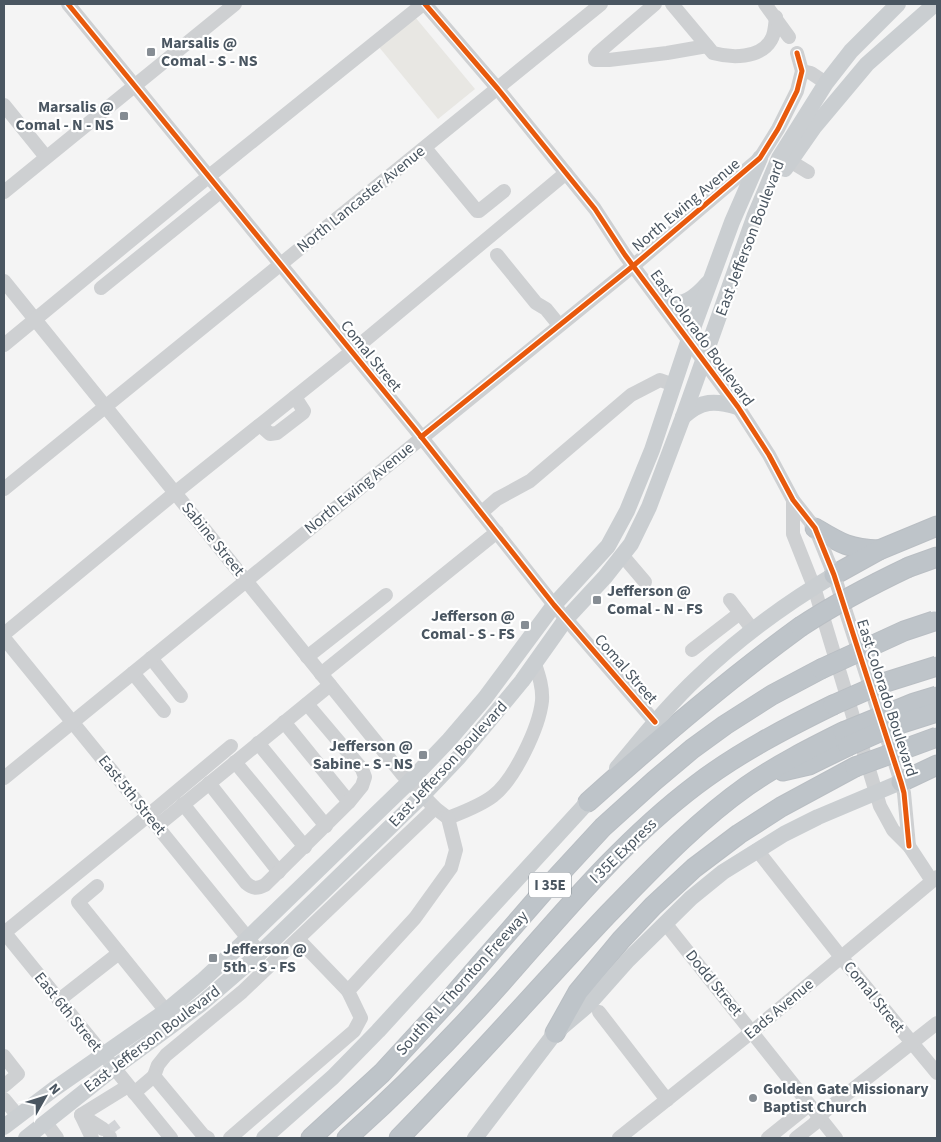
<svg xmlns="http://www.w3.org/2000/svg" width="941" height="1142" font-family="'Source Sans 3',sans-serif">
<rect width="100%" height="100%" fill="#f4f4f4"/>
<path fill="#e8e7e3" d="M415,17L475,89L438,119L379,47Z"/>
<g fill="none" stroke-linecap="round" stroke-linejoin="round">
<path stroke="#d2d4d7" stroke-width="14" stroke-dasharray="14 7" stroke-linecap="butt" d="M109,1124L115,1132"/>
<defs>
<g id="highway">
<path d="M815,528C840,543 849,549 879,550"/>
<path d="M909,567L937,557"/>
<path d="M834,575L879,550L937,526"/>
<path d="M783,771L809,765L848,746"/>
<path d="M901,782L937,765"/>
<path d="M588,802C656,741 726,681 800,627"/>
<path d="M555,1033L578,992L621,940L653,906L694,868L739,834L781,807L855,767"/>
<path d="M311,1138L382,1073L451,998L543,892L603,827L654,781L692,749L725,725L772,695L821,669"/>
<path d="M347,1138C402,1089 453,1037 502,982C563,913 622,841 696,785C738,753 786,728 833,705"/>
<path d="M399,1138C471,1065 538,988 608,914C652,869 696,822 747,786C777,765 811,748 843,732"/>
</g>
</defs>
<use href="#highway" stroke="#b9bec3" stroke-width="21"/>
<g stroke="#ced0d2" stroke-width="14">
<path d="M68,4L415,429L554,605L655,722"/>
<path d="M425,4L498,89L595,209L625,255L738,407L769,455L793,500L815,528L834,575L901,782L904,793L909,846"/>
<path d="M655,4L598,53L595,57V60H609L667,53L707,46"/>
<path d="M672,4L713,53C731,58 760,59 771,40C775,34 775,25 776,17"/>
<path d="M765,4L789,37"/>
<path d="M802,71L811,73L826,83"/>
<path d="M4,105L46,157"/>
<path d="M425,148L477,211H479L504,191"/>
<path d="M781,158L790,161L808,172"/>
<path d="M4,192L235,4"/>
<path d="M497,255L536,303L546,309L559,325"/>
<path d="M4,281L402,774L435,808L448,818C463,812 480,806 493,796C514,780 539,728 542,701C543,688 539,676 535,664"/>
<path d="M101,288L220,192"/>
<path d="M4,345L208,177L423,4"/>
<path d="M260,425L270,434L277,433L303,413L304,411L295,397"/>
<path d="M4,489L601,4"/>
<path d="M793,500V534L814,587L880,806L893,830L909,846L932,881"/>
<path d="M481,513L497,499L530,481L631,395L660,380L674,385"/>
<path d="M622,555L645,582"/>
<path d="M730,600L753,630"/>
<path d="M4,634L176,492L351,352L566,173"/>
<path d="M4,638L260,953"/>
<path d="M692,650L740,613"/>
<path d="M307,657L386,595"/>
<path d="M151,658L181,696"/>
<path d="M133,673L164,711"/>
<path d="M321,674L497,532"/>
<path d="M284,722L349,802"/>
<path d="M258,743L326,826"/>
<path d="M235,762L305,847"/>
<path d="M4,778L633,266L760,158L778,129L797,91L802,71L797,53"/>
<path d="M209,783L279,872"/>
<path d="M183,804L246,883C253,889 257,889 265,885L349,802L362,786L365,777L362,769L307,704"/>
<path d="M157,826L330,685"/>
<path d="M757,850L841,957L937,1073"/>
<path d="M97,886L78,902L166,1011"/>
<path d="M665,923L836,1138"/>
<path d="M4,932L171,1138"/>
<path d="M4,933L139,823L231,746"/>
<path d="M298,939L348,991"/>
<path d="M59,1000L119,953"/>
<path d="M599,1012L667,1100"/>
<path d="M4,1056L18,1074L4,1086"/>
<path d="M154,1076L158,1065L166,1055L242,992L435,808"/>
<path d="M134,1093L154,1076L203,1135L208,1138"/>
<path d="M4,1099L18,1116"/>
<path d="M81,1115L128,1086"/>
<path d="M46,1123L57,1138"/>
<path d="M110,1137V1138"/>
<path d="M92,1138L81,1115L103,1129"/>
<path d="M230,1138L354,1031L361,1018L348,991L415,918L451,868L456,850L448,818"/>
<path d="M619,1138L753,1031L937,877"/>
<path d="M768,1138L809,1105"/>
<path d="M796,1138L814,1124L824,1112L937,1023"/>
</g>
<g stroke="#caced1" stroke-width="16">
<path d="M785,169L815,126L867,64L935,4"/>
<path d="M662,303C684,306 694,299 708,283"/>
<path d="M683,417C701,400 715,400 738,407"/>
<path d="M617,768C643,737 668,705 698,677C739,638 785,604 834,575"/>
<path d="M4,1127L54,1089L166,1011L202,981L248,938L409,782L449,740L485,698L554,605L608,546L627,511L652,450L689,339L732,222L760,158"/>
<path d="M26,1138L114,1068L201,1004L260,953L422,796L459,757L522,681L566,619L605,577L631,544L649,507L683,417L755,215L779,158L826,83L851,51L898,4"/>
<path d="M264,1138L333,1077L378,1031L596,793"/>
<path d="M475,1138L555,1033L588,1005L628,960L691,898L723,872L784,834L818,817L901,782"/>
</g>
<use href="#highway" stroke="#bec4c9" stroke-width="19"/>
<defs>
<g id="highway-bridge">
<path d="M800,627C835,604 871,585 909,567"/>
<path d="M821,669L904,631L934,621"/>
<path d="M833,705L883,683L937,666"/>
<path d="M843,732L914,703L937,696"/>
<path d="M848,746L893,726L937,712"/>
<path d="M855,767L937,737"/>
</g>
</defs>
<use href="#highway-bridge" stroke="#b9bec3" stroke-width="21" stroke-linecap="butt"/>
<use href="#highway-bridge" stroke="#bec4c9" stroke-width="19"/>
<defs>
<g id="cycleway">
<path d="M68,4L415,429L554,605L655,722"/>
<path d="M425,4L498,89L595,209L625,255L738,407L769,455L793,500L815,528L834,575L901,782L904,793L909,846"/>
<path d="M421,437L633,266L760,158L778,129L797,91L802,71L797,53"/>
</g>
</defs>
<use href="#cycleway" stroke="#fff" stroke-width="8"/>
<use href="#cycleway" stroke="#e8590c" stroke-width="5"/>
</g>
<g fill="#868d94" stroke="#fff" stroke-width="2">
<rect x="146" y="47" width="10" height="10" rx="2.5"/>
<rect x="119" y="111" width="10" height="10" rx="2.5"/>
<rect x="592" y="595" width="10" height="10" rx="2.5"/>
<rect x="520" y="620" width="10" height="10" rx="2.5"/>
<rect x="418" y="750" width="10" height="10" rx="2.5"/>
<rect x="208" y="953" width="10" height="10" rx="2.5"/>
<circle cx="753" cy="1098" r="5"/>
</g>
<g text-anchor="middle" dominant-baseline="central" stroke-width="4.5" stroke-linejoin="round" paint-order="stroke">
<rect fill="#fff" stroke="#808990" stroke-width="1" x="529" y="872.5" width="42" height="25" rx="4"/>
<g font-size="15" font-weight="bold" fill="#4a5661">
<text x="550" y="885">I 35E</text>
</g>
<g font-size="16" font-weight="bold" fill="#4a5661" stroke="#fff" text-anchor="start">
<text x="161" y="43">Marsalis @<tspan x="161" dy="18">Comal - S - NS</tspan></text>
<text x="114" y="107" text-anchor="end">Marsalis @<tspan x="114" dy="18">Comal - N - NS</tspan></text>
<text x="607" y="591">Jefferson @<tspan x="607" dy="18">Comal - N - FS</tspan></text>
<text x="515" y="616" text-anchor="end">Jefferson @<tspan x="515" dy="18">Comal - S - FS</tspan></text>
<text x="413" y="746" text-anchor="end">Jefferson @<tspan x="413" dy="18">Sabine - S - NS</tspan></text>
<text x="223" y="949">Jefferson @<tspan x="223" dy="18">5th - S - FS</tspan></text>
<text x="763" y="1089">Golden Gate Missionary<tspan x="763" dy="18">Baptist Church</tspan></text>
</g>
<g font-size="16" fill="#4a5661" stroke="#fff">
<text transform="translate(361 199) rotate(-39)">North Lancaster Avenue</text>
<text transform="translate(686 205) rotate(-40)">North Ewing Avenue</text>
<text transform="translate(750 238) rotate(-69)">East Jefferson Boulevard</text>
<text transform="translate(702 338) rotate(54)">East Colorado Boulevard</text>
<text transform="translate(371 356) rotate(51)">Comal Street</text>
<text transform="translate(359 488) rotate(-39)">North Ewing Avenue</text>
<text transform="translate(213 539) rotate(51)">Sabine Street</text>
<text transform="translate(626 669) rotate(49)">Comal Street</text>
<text transform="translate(887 698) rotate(72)">East Colorado Boulevard</text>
<text transform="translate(448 764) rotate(-47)">East Jefferson Boulevard</text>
<text transform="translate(132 795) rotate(51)">East 5th Street</text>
<text transform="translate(623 851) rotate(-44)">I 35E Express</text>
<text transform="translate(462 983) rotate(-48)">South R L Thornton Freeway</text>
<text transform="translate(714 983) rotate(51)">Dodd Street</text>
<text transform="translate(874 997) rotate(51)">Comal Street</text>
<text transform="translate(779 1009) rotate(-40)">Eads Avenue</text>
<text transform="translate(68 1012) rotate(51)">East 6th Street</text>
<text transform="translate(152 1039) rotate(-37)">East Jefferson Boulevard</text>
</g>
</g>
<rect width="941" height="1142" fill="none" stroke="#4a5661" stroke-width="10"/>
<g transform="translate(45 1097) rotate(51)" stroke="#ffffff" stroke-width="4" paint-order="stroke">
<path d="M0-4L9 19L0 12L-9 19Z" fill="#4a5661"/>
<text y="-8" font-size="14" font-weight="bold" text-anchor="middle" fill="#4a5661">N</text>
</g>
</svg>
